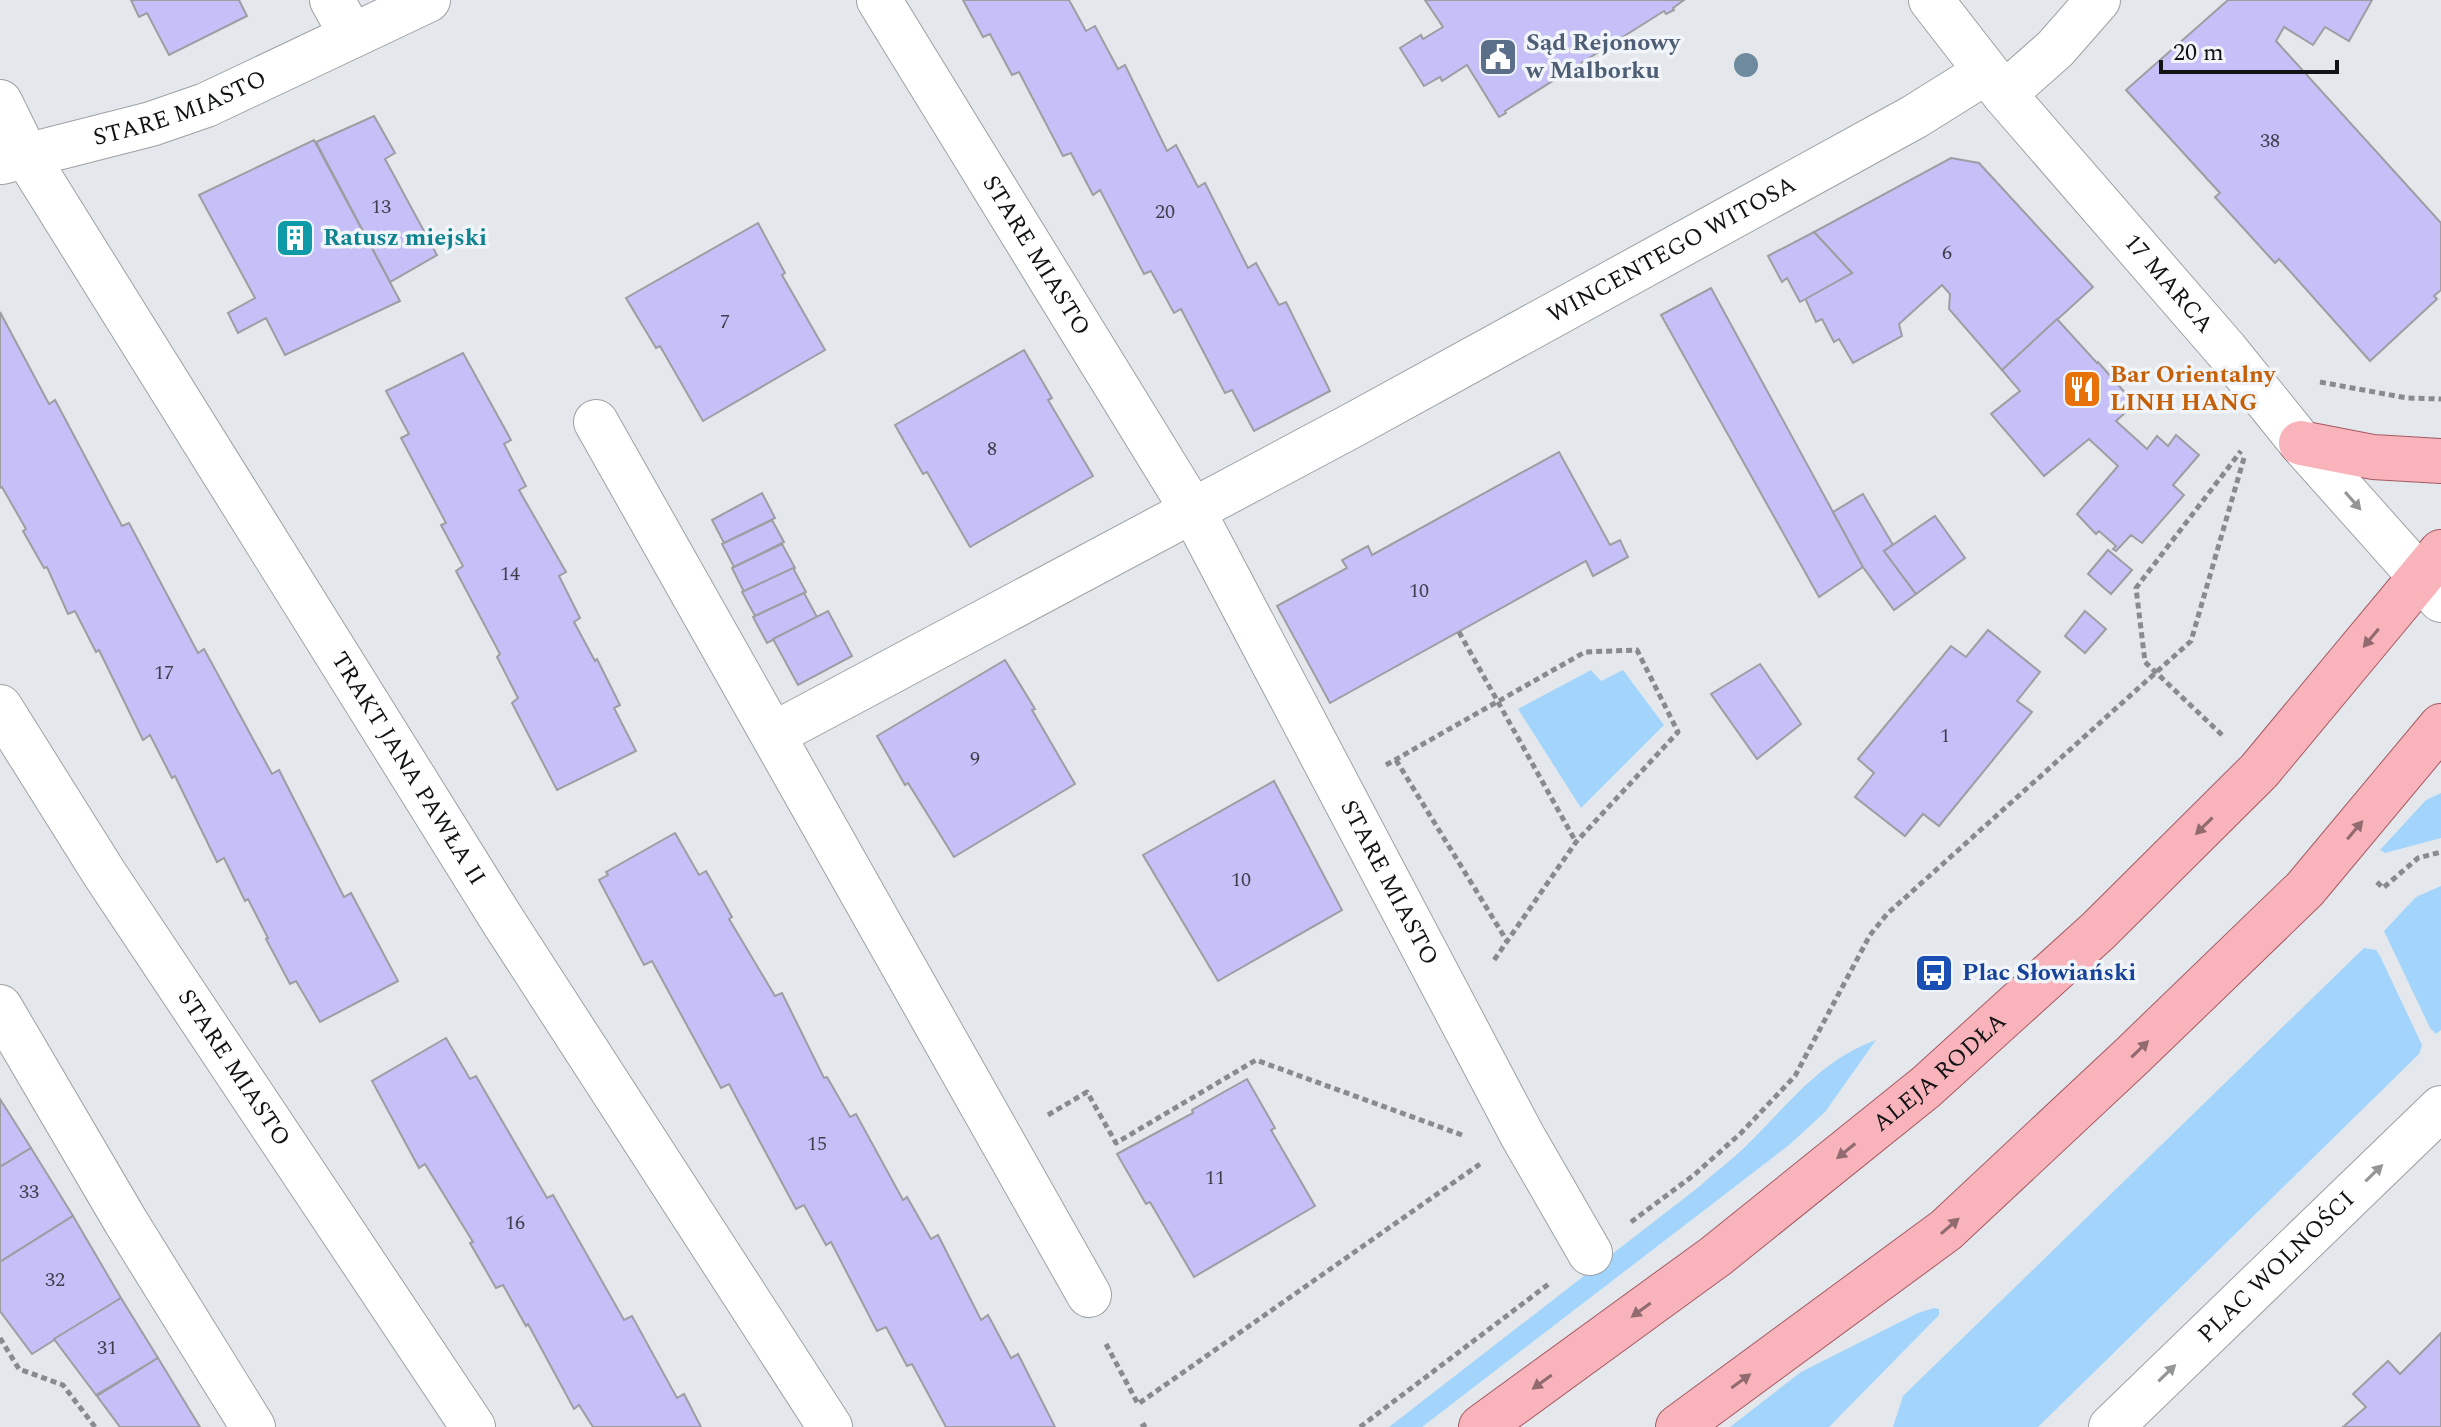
<svg xmlns="http://www.w3.org/2000/svg" width="2441" height="1427" font-family="Spectral,serif">
<rect width="100%" height="100%" fill="#e4e8ec"/>
<g fill="#a3d4fb">
<path d="M1591,670L1601,681L1623,670L1664,725L1581,808L1518,709Z"/>
<path d="M2441,793V838L2385,853L2380,850L2426,800Z"/>
<path d="M2441,886V1030L2436,1034L2430,1028L2384,931L2416,897Z"/>
<path d="M2364,948L2376,950L2380,956L2422,1045L2419,1054L2038,1427H1893L1903,1396Z"/>
<path d="M1876,1040L1825,1112L1789,1145L1422,1427H1389L1700,1186C1715,1172 1732,1160 1747,1145C1788,1105 1820,1060 1876,1040Z"/>
<path d="M1934,1308L1939,1309V1315L1829,1427H1730L1801,1372L1918,1313Z"/>
</g>
<g fill="#c5c1f8" stroke="#9d9da2" stroke-width="2">
<path d="M131,0H239L247,16L169,55L147,13L139,17Z"/>
<path d="M963,0H1069L1086,31L1095,26L1118,69L1125,65L1167,151L1176,145L1198,187L1205,183L1248,268L1256,263L1279,305L1286,302L1330,391L1254,431L1232,390L1225,393L1181,309L1174,313L1151,271L1144,274L1100,190L1093,195L1071,153L1063,156L1019,72L1012,75L990,34L983,37Z"/>
<path d="M1425,0H1684L1673,8L1674,10L1666,14L1664,11L1505,111L1506,113L1499,117L1467,65L1442,81L1440,77L1424,86L1400,48L1421,35L1423,39L1443,27Z"/>
<path d="M2228,0H2372L2349,41L2325,27L2313,45L2284,27L2276,41L2441,223V290L2434,296L2437,299L2370,361L2279,259L2275,263L2215,197L2220,193L2126,90Z"/>
<path d="M374,116L395,153L385,159L437,255L390,282L316,142Z"/>
<path d="M314,140L400,301L285,355L266,318L238,333L228,313L255,298L199,195Z"/>
<path d="M1951,158L1979,163L2093,287L2002,370L1949,309L1950,294L1942,285L1899,324L1902,336L1853,363L1839,339L1834,342L1822,319L1816,322L1805,298L1852,273L1814,232Z"/>
<path d="M758,223L785,273L782,275L825,350L703,421L660,346L656,348L626,298Z"/>
<path d="M1814,232L1852,273L1800,302L1787,278L1782,282L1768,256Z"/>
<path d="M1711,288L1863,567L1819,597L1661,315Z"/>
<path d="M0,312L49,404L55,400L122,526L129,523L198,653L204,649L272,774L279,770L344,897L351,893L398,981L320,1022L296,981L290,984L266,939L268,938L248,899L245,901L224,858L217,862L175,776L172,778L150,735L143,740L99,650L96,652L75,611L68,614L47,567L44,568L23,531L26,529L2,487L0,488Z"/>
<path d="M2057,319L2097,363L2098,362L2135,404L2116,421L2147,449L2157,436L2168,446L2176,435L2199,455L2173,485L2184,495L2142,543L2131,535L2116,551L2113,549L2116,546L2099,531L2096,534L2093,531L2077,514L2118,466L2089,439L2044,476L1991,414L2020,391L2002,370Z"/>
<path d="M1024,350L1052,398L1048,400L1093,476L970,547L927,472L923,474L895,425Z"/>
<path d="M463,353L511,440L504,444L526,486L519,490L566,572L559,576L580,618L574,622L595,661L597,659L620,705L614,708L636,751L557,790L512,703L518,698L497,657L500,654L456,571L463,566L441,525L446,523L401,438L409,434L386,391Z"/>
<path d="M1559,452L1610,545L1620,540L1628,557L1593,576L1586,561L1330,703L1277,606L1347,568L1342,560L1368,546L1372,555Z"/>
<path d="M762,493L775,518L724,543L712,520Z"/>
<path d="M1863,494L1893,545L1884,551L1916,594L1894,610L1863,567L1833,512Z"/>
<path d="M1935,516L1965,558L1916,594L1884,551Z"/>
<path d="M772,520L784,542L734,567L722,544Z"/>
<path d="M782,544L795,568L744,592L732,568Z"/>
<path d="M2108,550L2132,570L2111,594L2088,574Z"/>
<path d="M793,568L806,592L755,616L742,592Z"/>
<path d="M804,593L817,617L767,643L753,617Z"/>
<path d="M828,611L852,656L798,685L773,639Z"/>
<path d="M2085,611L2106,629L2085,653L2065,636Z"/>
<path d="M1988,630L2040,672L2017,701L2032,712L1939,826L1923,814L1905,836L1855,797L1874,773L1858,759L1951,646L1966,657Z"/>
<path d="M1005,660L1035,709L1032,710L1075,784L954,857L908,783L905,785L877,736Z"/>
<path d="M1760,664L1801,724L1757,759L1711,694Z"/>
<path d="M1274,781L1342,910L1218,981L1143,855Z"/>
<path d="M675,833L699,875L706,871L732,917L729,919L775,996L782,993L824,1078L827,1077L850,1117L856,1114L903,1200L907,1197L931,1239L938,1235L981,1320L988,1315L1011,1358L1018,1354L1055,1427H946L912,1364L907,1366L886,1327L877,1331L831,1242L826,1245L804,1205L796,1209L729,1084L721,1088L652,961L644,965L599,880L608,875L606,872Z"/>
<path d="M446,1038L470,1079L476,1076L547,1198L553,1195L624,1320L632,1316L677,1398L684,1394L701,1427H593L579,1405L574,1409L528,1324L526,1326L503,1285L496,1288L470,1243L473,1242L425,1164L419,1168L372,1081Z"/>
<path d="M1247,1079L1275,1128L1271,1130L1315,1206L1194,1277L1150,1202L1146,1204L1117,1154L1193,1113L1192,1110Z"/>
<path d="M0,1099L31,1148L0,1167Z"/>
<path d="M31,1148L73,1216L0,1262V1167Z"/>
<path d="M73,1216L121,1298L32,1354L0,1311V1262Z"/>
<path d="M121,1298L158,1358L96,1395L54,1339Z"/>
<path d="M2441,1333V1427H2343L2366,1407L2353,1394L2388,1361L2400,1374Z"/>
<path d="M158,1358L200,1427H120L97,1396Z"/>
</g>
<g fill="none" stroke-linecap="round" stroke-linejoin="round">
<defs>
<g id="minor">
<path d="M332,0L352,36"/>
<path id="s1" d="M879,0L1193,511L1522,1135L1590,1253"/>
<path id="s2" d="M1931,0L2004,94L2226,350L2301,443L2441,600"/>
<path d="M2004,94L2055,49L2098,0"/>
<path id="s3" d="M0,102L27,157L503,921L830,1427"/>
<path id="s4" d="M2,162L151,124L206,105L428,0"/>
<path d="M596,422L1089,1295"/>
<path id="s5" d="M0,707L104,873L473,1427"/>
<path id="s6" d="M774,734L1353,425L1914,117L1986,72"/>
<path d="M0,1007L126,1222L253,1427"/>
<path id="s7" d="M2111,1427L2441,1108"/>
</g>
<g id="major">
<path d="M2301,443L2373,457L2441,461"/>
<path id="s8" d="M1481,1427L1716,1256L1926,1087L2098,931L2259,771L2441,552"/>
<path d="M1678,1427L1946,1230L2132,1056L2305,889L2441,726"/>
</g>
</defs>
<use href="#minor" stroke="#9ca1a4" stroke-width="46"/>
<use href="#major" stroke="#a55a63" stroke-width="46"/>
<g stroke="#888b8e" stroke-width="5" stroke-dasharray="6 4" stroke-linecap="butt">
<path d="M2320,382L2407,398L2441,399"/>
<path d="M1459,632L1576,842"/>
<path d="M2222,735L2145,662L2136,588L2241,451"/>
<path d="M1396,760L1507,941"/>
<path d="M1386,765L1585,652L1637,650L1678,732L1576,842L1492,963"/>
<path d="M2377,882L2383,888L2418,858L2441,852"/>
<path d="M1048,1115L1087,1092L1116,1143L1256,1060L1462,1135"/>
<path d="M1631,1222L1694,1175L1741,1133L1795,1076L1870,935L1887,914L2191,641L2244,458"/>
<path d="M0,1338L19,1369L63,1385L95,1427"/>
<path d="M1106,1344L1138,1404L1480,1164"/>
<path d="M1141,1427L1149,1422"/>
<path d="M1360,1427L1550,1283"/>
</g>
<use href="#minor" stroke="#fff" stroke-width="44"/>
<use href="#major" stroke="#f9b3bb" stroke-width="44"/>
</g>
<circle fill="#6d8a9e" cx="1746" cy="65" r="12"/>
<defs><path id="oneway-solid" d="M-6-.8H1V-3.2L6.5 0L1 3.2V.8H-6Z" transform="scale(2)"/></defs>
<g fill="#949595">
<use href="#oneway-solid" transform="translate(2353 501) rotate(49)"/>
<use href="#oneway-solid" transform="translate(2374 1173) rotate(-44)"/>
<use href="#oneway-solid" transform="translate(2167 1373) rotate(-44)"/>
</g>
<g fill="#916b70">
<use href="#oneway-solid" transform="translate(2371 638) rotate(130)"/>
<use href="#oneway-solid" transform="translate(2204 826) rotate(135)"/>
<use href="#oneway-solid" transform="translate(2355 830) rotate(-50)"/>
<use href="#oneway-solid" transform="translate(2140 1049) rotate(-44)"/>
<use href="#oneway-solid" transform="translate(1846 1151) rotate(141)"/>
<use href="#oneway-solid" transform="translate(1950 1226) rotate(-41)"/>
<use href="#oneway-solid" transform="translate(1641 1310) rotate(144)"/>
<use href="#oneway-solid" transform="translate(1741 1381) rotate(-36)"/>
<use href="#oneway-solid" transform="translate(1542 1382) rotate(144)"/>
</g>
<defs>
<symbol id="civic-square" viewBox="-11 -11 22 22"><rect x="-9" y="-9" width="18" height="18" rx="4" fill="#5c6f8a" stroke="#f1f5f9"/><path d="M-.6-6.5H3V-4.5H.6V-3L4-1V1h2V6H-6V1h2V-1L-.6-3ZM-1.2 2.5V6h2.4V2.5Z" fill="#fff"/></symbol>
<symbol id="building-square" viewBox="-11 -11 22 22"><rect x="-9" y="-9" width="18" height="18" rx="4" fill="#0f9aa8" stroke="#f1f5f9"/><path d="M-4-6H4V6H1V3H-1V6H-4ZM-2.5-4.3h1.7v1.8h-1.7ZM.8-4.3h1.7v1.8H.8ZM-2.5-1h1.7V.8h-1.7ZM.8-1h1.7V.8H.8Z" fill="#fff"/></symbol>
<symbol id="restaurant-square" viewBox="-11 -11 22 22"><rect x="-9" y="-9" width="18" height="18" rx="4" fill="#e8710a" stroke="#f1f5f9"/><path d="M-5-6h1v4h1v-4h1v4h1v-4h1v5L-1.5 .5V6h-2V.5L-5-1ZM5-6V6H3V1.5H1.5Q1.5-4 5-6Z" fill="#fff"/></symbol>
<symbol id="bus-square" viewBox="-11 -11 22 22"><rect x="-9" y="-9" width="18" height="18" rx="4" fill="#1a4fb4" stroke="#f1f5f9"/><path d="M-5-6H5V4H4V6H2V4H-2V6H-4V4H-5ZM-3.5-4V0h7V-4ZM-3.5 1.2v1.5H-2V1.2ZM2 1.2v1.5H3.5V1.2Z" fill="#fff"/></symbol>
</defs>
<g fill-rule="evenodd">
<use href="#civic-square" x="1476" y="35" width="44" height="44"/>
<use href="#building-square" x="273" y="216" width="44" height="44"/>
<use href="#restaurant-square" x="2060" y="367" width="44" height="44"/>
<use href="#bus-square" x="1912" y="951" width="44" height="44"/>
</g>
<g text-anchor="middle" dominant-baseline="central" stroke-width="7" stroke-linejoin="round" paint-order="stroke">
<g font-size="20" fill="#3e3e4d">
<text x="2270" y="141">38</text>
<text x="381" y="207">13</text>
<text x="1165" y="212">20</text>
<text x="1947" y="253">6</text>
<text x="725" y="322">7</text>
<text x="992" y="449">8</text>
<text x="510" y="574">14</text>
<text x="1419" y="591">10</text>
<text x="164" y="673">17</text>
<text x="1945" y="736">1</text>
<text x="975" y="759">9</text>
<text x="1241" y="880">10</text>
<text x="817" y="1144">15</text>
<text x="1215" y="1178">11</text>
<text x="29" y="1192">33</text>
<text x="515" y="1223">16</text>
<text x="55" y="1280">32</text>
<text x="107" y="1348">31</text>
</g>
<g font-size="24" font-weight="bold" fill="#4e5e75" stroke="#f1f5f9" text-anchor="start">
<text x="1526" y="43">Sąd Rejonowy<tspan x="1526" dy="28">w Malborku</tspan></text>
</g>
<g font-size="24" fill="#111314" stroke="#f1f5f9">
<text stroke="none"><textPath href="#s4" startOffset="186">STARE MIASTO</textPath></text>
<text stroke="none"><textPath href="#s6" startOffset="1020">WINCENTEGO WITOSA</textPath></text>
<text stroke="none"><textPath href="#s1" startOffset="300">STARE MIASTO</textPath></text>
<text stroke="none"><textPath href="#s2" startOffset="370">17 MARCA</textPath></text>
<text stroke="none"><textPath href="#s3" startOffset="782">TRAKT JANA PAWŁA II</textPath></text>
<text stroke="none"><textPath href="#s1" startOffset="1020">STARE MIASTO</textPath></text>
<text stroke="none"><textPath href="#s5" startOffset="430">STARE MIASTO</textPath></text>
<text stroke="none"><textPath href="#s8" startOffset="580">ALEJA RODŁA</textPath></text>
<text stroke="none"><textPath href="#s7" startOffset="230">PLAC WOLNOŚCI</textPath></text>
</g>
<g font-size="24" font-weight="bold" fill="#0d838f" stroke="#f1f5f9" text-anchor="start">
<text x="323" y="238">Ratusz miejski</text>
</g>
<g font-size="24" font-weight="bold" fill="#c56008" stroke="#f1f5f9" text-anchor="start">
<text x="2110" y="375">Bar Orientalny<tspan x="2110" dy="28">LINH HANG</tspan></text>
</g>
<g font-size="24" font-weight="bold" fill="#164399" stroke="#f1f5f9" text-anchor="start">
<text x="1962" y="973">Plac Słowiański</text>
</g>
</g>
<path d="M2161 60v12h176v-12" fill="none" stroke="#111314" stroke-width="4"/>
<text x="2173" y="60" font-size="24" fill="#111314" stroke="#f1f5f9" stroke-width="6" paint-order="stroke">20 m</text>
</svg>
